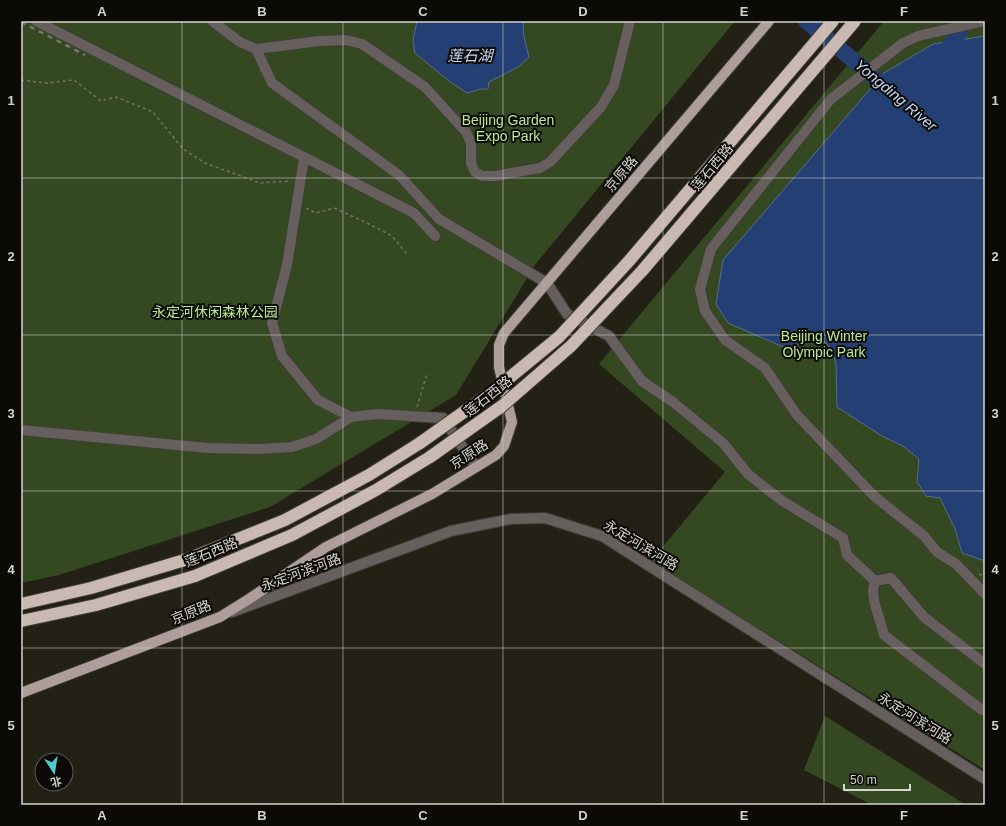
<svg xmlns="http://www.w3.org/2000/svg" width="1006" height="826" font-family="Helvetica,'Noto Sans SC',sans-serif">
<rect width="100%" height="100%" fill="#232115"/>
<g fill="#344922">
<path d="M21,21H735L535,265L456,395L270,507L59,575L21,583Z"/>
<path d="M884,21H985V770L651,561L725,472L599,364Z"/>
<path d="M825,716L966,805H872L804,770Z"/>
</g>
<g fill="#243f73" stroke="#596c8e">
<path d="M417,21H523L524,37L529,57L518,67L489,82L488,89H480L467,93L449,81L415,53L413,40Z"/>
<path d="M985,36V561L962,553L955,529L940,498L926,496L917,482L919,459L903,446L882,436L837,407L836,363L831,349L819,335L788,349L728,323L716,304L723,260L884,73L933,44Z"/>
</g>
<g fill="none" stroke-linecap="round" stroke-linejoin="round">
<g stroke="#243f73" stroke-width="16">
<path d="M806,21L894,94"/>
<path d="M941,58L960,32"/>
</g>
<defs>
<g id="minor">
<path d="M36,21L414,213L435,236"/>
<path d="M212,21L240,42L256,49L320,41L346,40L362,44L425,87L466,132L471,143V163L475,172L482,176H495L540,168L550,162L601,107L614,85L630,21"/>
<path d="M984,21L918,36L903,43L831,99L711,249L700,289L705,311L725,340L765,368L797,415L874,496L924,536L937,552L956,564L985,594"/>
<path d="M256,49L272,83L399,175L439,219L547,283L567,314L609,336L642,381L673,402L723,443L748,474L781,500L843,538L847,555L875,581L891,578L924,617L985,664"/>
<path d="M304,158L287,265L272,323L282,356L318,400L351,417"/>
<path d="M21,430L208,448L259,449L292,447L316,439L351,417L377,414L443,418L476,467"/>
<path d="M875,581L873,590L874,601L884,635L982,710"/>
<path d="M232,612L451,531L511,519L545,518L602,536L985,779"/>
</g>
<path id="major" d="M21,693L220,617L249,599L326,547L432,494L496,455L504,446L512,422L499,367V345L504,333L769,21"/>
<g id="highway">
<path d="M21,604L91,588L188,559L285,520L369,475L420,443"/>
<path d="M21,621L96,605L195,576L292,535L376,490L430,457"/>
</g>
</defs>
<use href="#minor" stroke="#3f3e32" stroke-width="12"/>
<use href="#major" stroke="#3f3e32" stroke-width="12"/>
<use href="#highway" stroke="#3f3e32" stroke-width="14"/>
<g stroke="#737268" stroke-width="1.5" stroke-dasharray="3 3" stroke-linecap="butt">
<path d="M21,80L46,83L74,80L101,101L116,97L153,112L183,149L205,163L260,183L291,181"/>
<path d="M306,208L316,213L334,208L367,223L392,236L407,254"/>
<path d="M417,407L427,374"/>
<path d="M979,574L985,577"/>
</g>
<use href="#minor" stroke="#665f5d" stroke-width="10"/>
<use href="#major" stroke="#ad9e9b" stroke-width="10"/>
<use href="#highway" stroke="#cab8b3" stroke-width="12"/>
<path stroke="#79776d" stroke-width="2.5" stroke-dasharray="5 5" stroke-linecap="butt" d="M21,22L85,55"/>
<defs>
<g id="highway-bridge">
<path d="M420,443L492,392L559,337L629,261L833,21"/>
<path d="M430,457L502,406L571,346L642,271L855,21"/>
</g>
</defs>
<use href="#highway-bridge" stroke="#3f3e32" stroke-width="14" stroke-linecap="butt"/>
<use href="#highway-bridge" stroke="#cab8b3" stroke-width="12"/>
</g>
<path fill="none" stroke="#d5d4cc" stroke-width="1" stroke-opacity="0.55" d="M182,21V805M343,21V805M503,21V805M663,21V805M824,21V805M21,178H985M21,335H985M21,491H985M21,648H985"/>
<g text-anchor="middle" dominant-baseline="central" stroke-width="4" stroke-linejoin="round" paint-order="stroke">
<g font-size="14" fill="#baeb93" stroke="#0b0a06">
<text x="508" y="120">Beijing Garden<tspan x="508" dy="16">Expo Park</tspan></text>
<text x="215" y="312">永定河休闲森林公园</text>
<text x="824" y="336">Beijing Winter<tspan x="824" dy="16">Olympic Park</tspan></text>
</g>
<g font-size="14" fill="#d5d4cc" stroke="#0b0a06">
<text transform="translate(712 167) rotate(-50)">莲石西路</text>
<text transform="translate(621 174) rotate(-50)">京原路</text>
<text transform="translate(488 396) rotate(-38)">莲石西路</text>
<text transform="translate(469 454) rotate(-33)">京原路</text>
<text transform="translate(641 545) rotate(31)">永定河滨河路</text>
<text transform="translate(211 552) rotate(-22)">莲石西路</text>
<text transform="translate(301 572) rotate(-20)">永定河滨河路</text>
<text transform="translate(191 612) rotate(-22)">京原路</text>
<text transform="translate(915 718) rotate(32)">永定河滨河路</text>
</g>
<g font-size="15" font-style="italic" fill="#c4d7f7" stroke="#0b0a06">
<text x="470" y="55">莲石湖</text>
<text transform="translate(896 95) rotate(40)">Yongding River</text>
</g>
</g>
<rect width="1006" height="826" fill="none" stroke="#0b0a06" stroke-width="44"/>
<g transform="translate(54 772) rotate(168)"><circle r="19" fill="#0b0a06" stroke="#5c5b55"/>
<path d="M0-3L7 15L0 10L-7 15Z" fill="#52ccd0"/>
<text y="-6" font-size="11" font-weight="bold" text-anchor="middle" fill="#d5d4cc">北</text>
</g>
<path d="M844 784v6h66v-6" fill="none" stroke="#d5d4cc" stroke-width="2"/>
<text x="850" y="784" font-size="12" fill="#d5d4cc" stroke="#0b0a06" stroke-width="3" paint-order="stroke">50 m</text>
<rect x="22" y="22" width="962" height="782" fill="none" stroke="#d5d4cc" stroke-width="1.5"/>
<g font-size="13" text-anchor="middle" font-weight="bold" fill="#d5d4cc">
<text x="102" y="16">A</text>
<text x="262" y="16">B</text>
<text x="423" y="16">C</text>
<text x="583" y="16">D</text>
<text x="744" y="16">E</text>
<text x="904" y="16">F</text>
<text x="11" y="105">1</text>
<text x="995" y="105">1</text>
<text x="11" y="261">2</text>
<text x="995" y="261">2</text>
<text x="11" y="418">3</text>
<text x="995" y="418">3</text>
<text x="11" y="574">4</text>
<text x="995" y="574">4</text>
<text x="11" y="730">5</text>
<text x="995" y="730">5</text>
<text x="102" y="820">A</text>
<text x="262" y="820">B</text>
<text x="423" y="820">C</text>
<text x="583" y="820">D</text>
<text x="744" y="820">E</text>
<text x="904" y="820">F</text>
</g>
</svg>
